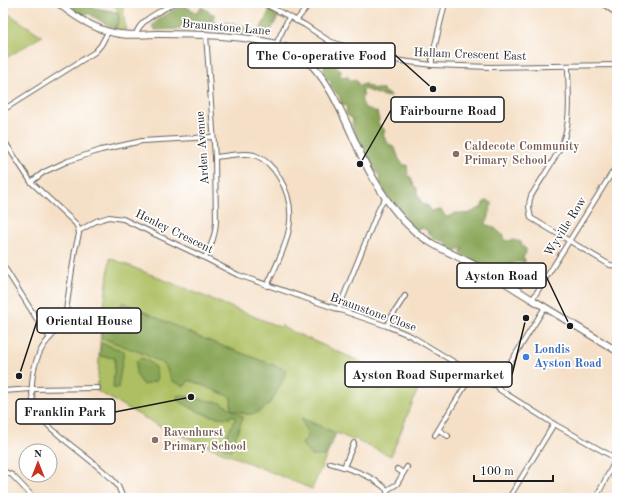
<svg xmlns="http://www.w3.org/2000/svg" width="620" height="501" font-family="'Old Standard TT',serif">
<rect width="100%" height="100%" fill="#fff"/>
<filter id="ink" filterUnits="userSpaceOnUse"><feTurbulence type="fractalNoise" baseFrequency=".025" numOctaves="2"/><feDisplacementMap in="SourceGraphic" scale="8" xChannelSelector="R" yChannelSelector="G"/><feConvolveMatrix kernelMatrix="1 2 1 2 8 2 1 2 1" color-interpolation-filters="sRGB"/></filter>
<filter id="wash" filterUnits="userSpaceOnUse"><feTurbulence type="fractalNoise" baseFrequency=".012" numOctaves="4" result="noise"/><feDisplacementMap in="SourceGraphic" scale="16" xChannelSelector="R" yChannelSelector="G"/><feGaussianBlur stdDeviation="0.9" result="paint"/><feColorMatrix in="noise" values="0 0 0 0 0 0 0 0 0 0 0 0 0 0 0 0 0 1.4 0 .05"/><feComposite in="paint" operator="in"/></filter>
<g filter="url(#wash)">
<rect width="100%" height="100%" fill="#f5e0c7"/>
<g fill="#adbf62" stroke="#646e3f">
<path d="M112,3H122L125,24L127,30L115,29L120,20L118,10Z"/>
<path d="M3,10L42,36L3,60Z"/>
<path d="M110,258L280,327L282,325L284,328L359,361L418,389L391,456L359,442L356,439L353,440L336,433L312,489L159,426L97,391L101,330Z"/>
</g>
<g fill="#8aa658" stroke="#53613a">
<path d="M74,4L117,12L119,19L114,29L88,13L82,16L73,10Z"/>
<path d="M183,5L197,13L201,7L215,15L212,20L219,25L223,21L258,31L261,28L270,9L278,17L268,36L181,29L155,30L152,26L159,19Z"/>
<path d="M325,53H328L338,57L340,61L337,63L336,66L341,70V73L339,74L342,77L347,76L351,80H356L359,86L365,84L374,89H383L384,92L392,96L390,97C380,96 373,92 363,89L362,92L364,95C359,100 363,103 365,108L377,112L379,120L378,123L385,130L383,135C386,141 389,145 395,148L399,159L403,165H407L408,176L411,177L414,186L417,188V193L422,204L427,205L430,211L441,210L446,217L451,216L456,213L468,214L482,207L483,203L486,201H489L493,204L491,206L488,220L486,222V225C495,226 497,231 504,236V239L506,241L513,240L521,242L522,246L526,249V253L523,257L525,260V262C513,262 515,261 509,270L505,271V276L500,279C493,269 481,265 470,260L469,258L461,254V250H463V248H460L458,251L455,252C450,250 447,248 446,242L435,239L425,229L421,228L415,230L409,225L401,209L389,199L380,182L379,174C372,170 362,157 361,149C360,145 362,146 360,143C356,134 350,129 353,119L347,115L346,112L347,106L341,105L340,97L330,86L331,81L329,79H326C321,73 323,69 327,62L323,57Z"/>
<path d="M123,302L199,337L287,370C279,386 271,413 250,414C244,415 236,410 231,409V397L189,380L185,386L172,381L165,365L144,354L100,337L105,325Z"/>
<path d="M101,343L124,351L118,388H113L115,358L99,356Z"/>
<path d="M142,358C153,362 159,370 156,381L143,385L136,374V361Z"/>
<path d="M178,395L222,403L243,417L231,451L221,447L236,417L231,415L230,418C207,418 196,411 177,400Z"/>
<path d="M301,418L336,433L326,456H311L302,444L308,436Z"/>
</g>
</g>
<g filter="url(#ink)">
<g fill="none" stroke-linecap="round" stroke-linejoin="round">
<defs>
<g id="street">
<path d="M263,3L305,25L329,41L364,53L394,60L432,65L491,67L617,65"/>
<path d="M602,3L617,14"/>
<path d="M296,21L310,3"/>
<path d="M136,34C140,19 162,11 174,3"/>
<path d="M276,44L289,17"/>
<path d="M432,65V58L445,3"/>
<path d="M568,66C568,88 571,110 566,131C563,149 541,179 531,196C528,204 529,209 531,218L610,265L617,266"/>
<path d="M3,110L95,52L101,45L108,32"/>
<path d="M3,139L31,182L75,223L78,228L79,234L75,250L65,317C60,331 46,338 40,352C32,368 28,395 37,412C44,424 57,433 67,442C82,454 98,466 112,479L118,486L123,498"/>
<path d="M215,157C227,156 242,152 254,155C264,158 274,168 279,177C303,216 284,248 267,286"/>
<path d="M31,182L44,172L68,161L101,150L142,141L212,137"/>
<path d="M79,231L96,221L109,217L123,219L205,258L238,275L387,326L411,336L492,385L496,384L500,390L554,424L617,459"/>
<path d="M205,258C211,245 216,235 216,221L215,157L206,35"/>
<path d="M3,265L38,321L50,338"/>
<path d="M532,300L617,165"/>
<path d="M338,310L380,206L386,198"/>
<path d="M387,326L390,319L405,296"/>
<path d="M496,384L499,381L545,307"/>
<path d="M3,391L32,389L98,388"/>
<path d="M439,430L448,436"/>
<path d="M435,435L473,373"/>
<path d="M330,463C351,469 372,475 387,490V498"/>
<path d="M344,467L354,443"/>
<path d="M397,469L403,473"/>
<path d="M3,471L12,475L34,498"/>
<path d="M387,490L397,484L407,467"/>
<path d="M509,498L554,424"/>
<path d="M596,498L616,459"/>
</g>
<path id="secondary" d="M58,3C75,17 97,31 120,34C132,36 146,34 159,34C193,34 264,35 294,51C329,71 346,124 363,159C375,183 390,208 409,226C429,246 457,255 482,269C499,278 516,290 533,300C561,317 589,334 617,351"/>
</defs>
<use href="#street" stroke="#686158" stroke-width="6"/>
<use href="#secondary" stroke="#686158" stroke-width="8"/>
<use href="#street" stroke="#fff" stroke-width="4"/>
<use href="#secondary" stroke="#fff" stroke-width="6"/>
</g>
</g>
<g fill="#8d6e63" stroke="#fff" stroke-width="1.5">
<circle cx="456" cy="154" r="4"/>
<circle cx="155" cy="440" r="4"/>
</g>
<circle fill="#3f7fe0" stroke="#fff" stroke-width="1.5" cx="526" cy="357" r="4"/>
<g text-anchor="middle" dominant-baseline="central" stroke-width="3.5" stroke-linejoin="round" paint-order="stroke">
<g font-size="12" fill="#1c1c1c" stroke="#fff">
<text transform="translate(226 28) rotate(5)">Braunstone Lane</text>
<text transform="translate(470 55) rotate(2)">Hallam Crescent East</text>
<text transform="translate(203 148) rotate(-94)">Arden Avenue</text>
<text transform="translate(566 227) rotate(-58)">Wyville Row</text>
<text transform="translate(174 232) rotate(26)">Henley Crescent</text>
<text transform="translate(373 313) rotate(20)">Braunstone Close</text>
</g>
<g font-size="12" font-weight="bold" fill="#785e54" stroke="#fff" text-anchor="start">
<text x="464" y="147">Caldecote Community<tspan x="464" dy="14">Primary School</tspan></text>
<text x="163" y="433">Ravenhurst<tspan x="163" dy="14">Primary School</tspan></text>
</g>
<g font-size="12" font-weight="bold" fill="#366cbe" stroke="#fff" text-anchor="start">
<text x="534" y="350">Londis<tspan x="534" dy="14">Ayston Road</tspan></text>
</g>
</g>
<path fill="none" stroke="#1c1c1c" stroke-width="1.5" d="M433 89L395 55M360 164L391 110M570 326L546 276M19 376L37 321M526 318L512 375M191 397L115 412"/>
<g fill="#1c1c1c" stroke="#fff" stroke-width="1.5">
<circle cx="433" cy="89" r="4"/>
<circle cx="360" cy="164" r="4"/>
<circle cx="570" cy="326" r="4"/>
<circle cx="19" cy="376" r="4"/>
<circle cx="526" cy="318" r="4"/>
<circle cx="191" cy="397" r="4"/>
</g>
<g fill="#fff" stroke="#1c1c1c" stroke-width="1.5">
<rect x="248" y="43" width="147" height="25" rx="4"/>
<rect x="391" y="97" width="113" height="25" rx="4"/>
<rect x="457" y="263" width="89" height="25" rx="4"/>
<rect x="37" y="308" width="104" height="25" rx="4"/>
<rect x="345" y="362" width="167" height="25" rx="4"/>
<rect x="16" y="399" width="99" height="25" rx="4"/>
</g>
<g font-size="13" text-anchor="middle" font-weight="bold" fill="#1c1c1c">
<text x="321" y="60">The Co-operative Food</text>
<text x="448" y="115">Fairbourne Road</text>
<text x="501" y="280">Ayston Road</text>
<text x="89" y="325">Oriental House</text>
<text x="428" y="379">Ayston Road Supermarket</text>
<text x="65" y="416">Franklin Park</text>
</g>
<rect width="620" height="501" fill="none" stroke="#fff" stroke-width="16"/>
<g transform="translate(38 463)"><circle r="19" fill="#ffffff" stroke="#a4a4a4"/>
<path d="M0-3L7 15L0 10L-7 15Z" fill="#c8321e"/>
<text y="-6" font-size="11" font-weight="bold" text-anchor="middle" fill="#1c1c1c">N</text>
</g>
<path d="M474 475v6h79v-6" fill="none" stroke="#1c1c1c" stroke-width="2"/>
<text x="480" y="475" font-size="12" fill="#1c1c1c" stroke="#ffffff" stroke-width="3" paint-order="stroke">100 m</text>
</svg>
